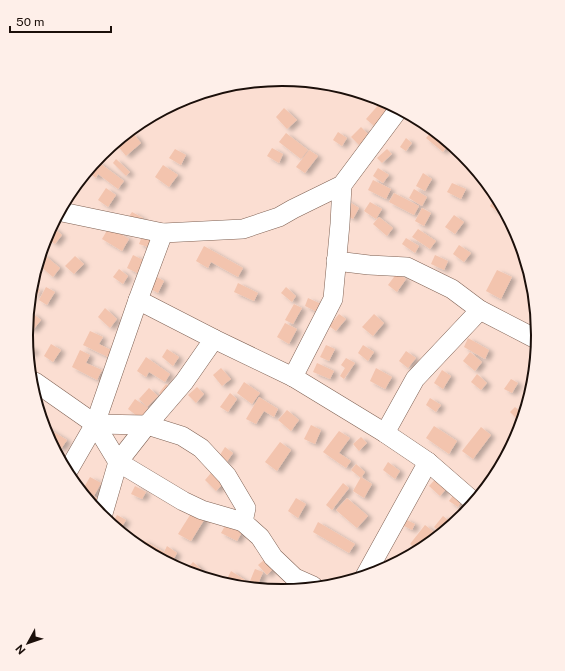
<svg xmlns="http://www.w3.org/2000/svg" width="565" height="671" font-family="'Public Sans',sans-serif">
<defs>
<filter id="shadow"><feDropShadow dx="4.5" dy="2.5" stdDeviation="2" flood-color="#0004"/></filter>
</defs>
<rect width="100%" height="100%" fill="#fbded2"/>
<g fill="#f3c4ae" filter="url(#shadow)">
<path d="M381,102L390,110L374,126L366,119Z"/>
<path d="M284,108L297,120L287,129L276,117Z"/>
<path d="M361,127L369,135L359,145L351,137Z"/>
<path d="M338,132L347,138L342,146L333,140Z"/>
<path d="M431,132L448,145L443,152L426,138Z"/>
<path d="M133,133L141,143L126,156L117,145L123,139Z"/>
<path d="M286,133L308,150L301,159L279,142Z"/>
<path d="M406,138L412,143L406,151L400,147Z"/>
<path d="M272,148L283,154L279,163L267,156Z"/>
<path d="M175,149L186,155L181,165L169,158Z"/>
<path d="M387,149L392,154L382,163L377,158Z"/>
<path d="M309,150L318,156L305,173L296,167Z"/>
<path d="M116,159L130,172L126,176L113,163Z"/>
<path d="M97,161L124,181L118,189L98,174L96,178L89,173Z"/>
<path d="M163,165L178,175L169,187L155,177Z"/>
<path d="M378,168L389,175L383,183L373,176Z"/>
<path d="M423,173L432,179L425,191L416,186Z"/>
<path d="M373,180L391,189L386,199L368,190Z"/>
<path d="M452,183L466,189L461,199L447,192Z"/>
<path d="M106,188L116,195L108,207L98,200Z"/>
<path d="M414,189L427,197L422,206L409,198Z"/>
<path d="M394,193L419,206L414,215L389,202Z"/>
<path d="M345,199L359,208L353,219L339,210Z"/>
<path d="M494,200L500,208L498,212L490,206Z"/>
<path d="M370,202L382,209L376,219L364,211Z"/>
<path d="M422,208L431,213L424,226L415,221Z"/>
<path d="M132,212L143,218L138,226L127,219Z"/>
<path d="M454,215L464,222L455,234L445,227Z"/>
<path d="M379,217L393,228L387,236L373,224Z"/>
<path d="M52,227L62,235L55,244L46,237Z"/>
<path d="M109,227L129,239L122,251L102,239Z"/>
<path d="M418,229L436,241L430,249L412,237Z"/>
<path d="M143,234L152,238L148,247L139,244Z"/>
<path d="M406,238L419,246L415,253L402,244Z"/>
<path d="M459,245L471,253L464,262L453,254Z"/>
<path d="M204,246L243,268L238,277L211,262L208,268L196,261Z"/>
<path d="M42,253L60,268L53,277L40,266Z"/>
<path d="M133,255L145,261L139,274L127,268Z"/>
<path d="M435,255L448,261L444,270L431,264Z"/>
<path d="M75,256L84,264L74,274L65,266Z"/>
<path d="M119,269L128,276L123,284L113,277Z"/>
<path d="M497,270L512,277L501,299L486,291Z"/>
<path d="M397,273L406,279L397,292L388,285Z"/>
<path d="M155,276L164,281L158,293L149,288Z"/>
<path d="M238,283L258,293L254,301L234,292Z"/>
<path d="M36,287L40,290L36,297L34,296Z"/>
<path d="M46,287L55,292L47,305L39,300Z"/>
<path d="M286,287L296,296L292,302L281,293Z"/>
<path d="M308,298L321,304L317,312L305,306Z"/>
<path d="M294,304L302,308L293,324L285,320Z"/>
<path d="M105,308L117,319L110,328L98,317Z"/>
<path d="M31,312L41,320L33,330L28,327Z"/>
<path d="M339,314L346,319L336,331L329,326Z"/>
<path d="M374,314L384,323L373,336L362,327Z"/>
<path d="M285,323L297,329L289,344L277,337Z"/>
<path d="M90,331L103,337L99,344L113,351L110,358L83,345Z"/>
<path d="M468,338L489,350L485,359L464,347Z"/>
<path d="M51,344L61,350L53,362L44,356Z"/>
<path d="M28,345L35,350L30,356Z"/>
<path d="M326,345L335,349L329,361L320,357Z"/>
<path d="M363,345L374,352L368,361L358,353Z"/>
<path d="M167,349L179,357L173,366L162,357Z"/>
<path d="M80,350L90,355L86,363L102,370L97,380L72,367Z"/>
<path d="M406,351L416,358L408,368L399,361Z"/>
<path d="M470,352L482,362L475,371L463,361Z"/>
<path d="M146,357L170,374L165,382L149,372L146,377L137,371Z"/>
<path d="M346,358L355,363L344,379L340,376L345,368L341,365Z"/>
<path d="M317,363L334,371L330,379L313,372Z"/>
<path d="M221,368L231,379L222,386L213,375Z"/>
<path d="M376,368L392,377L385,389L370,381Z"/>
<path d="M442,370L451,376L443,389L434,383Z"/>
<path d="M477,374L487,383L481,390L471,382Z"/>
<path d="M511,379L518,383L512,393L504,389Z"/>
<path d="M244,382L260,393L252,404L237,393Z"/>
<path d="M166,384L177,392L170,401L159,393Z"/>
<path d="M197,387L204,394L196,403L188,395Z"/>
<path d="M149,388L158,396L147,407L139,399Z"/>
<path d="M230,393L237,399L228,412L220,407Z"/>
<path d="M259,397L278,409L274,417L264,411L256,424L246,419Z"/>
<path d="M430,398L441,405L436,412L426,405Z"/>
<path d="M135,399L148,408L141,419L128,409Z"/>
<path d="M515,407L522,413L517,419L510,412Z"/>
<path d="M287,410L299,420L291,431L278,420Z"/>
<path d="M523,416L519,434L518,436L513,433Z"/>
<path d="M311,425L321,430L315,444L304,439Z"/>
<path d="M44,426L67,440L61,449L52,444L45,433Z"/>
<path d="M434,426L457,441L449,454L426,438Z"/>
<path d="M481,427L491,435L473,459L462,451Z"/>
<path d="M339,431L350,438L339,453L351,461L346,468L323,452Z"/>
<path d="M361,437L367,443L359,451L353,444Z"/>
<path d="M512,441L514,442L507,452L505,451Z"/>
<path d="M280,442L291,450L277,471L265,462Z"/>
<path d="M225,447L233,453L226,463L218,458Z"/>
<path d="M388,462L400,471L395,479L383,470Z"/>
<path d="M356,464L365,472L361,478L351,470Z"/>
<path d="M211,473L223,484L216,491L205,480Z"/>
<path d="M441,473L452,482L440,496L429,486Z"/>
<path d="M90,477L101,483L94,496L104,503L98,513L83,489Z"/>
<path d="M361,477L372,484L364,498L353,491Z"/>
<path d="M343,483L349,488L332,510L326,505Z"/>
<path d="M135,486L146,492L142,499L131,494Z"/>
<path d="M454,494L462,500L458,507L449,501Z"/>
<path d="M296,498L306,504L298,518L288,511Z"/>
<path d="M347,498L368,516L357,528L336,510Z"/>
<path d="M197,504L209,512L191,541L178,534Z"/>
<path d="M117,515L126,520L120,530L112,524Z"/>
<path d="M443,516L453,524L440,533L434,527Z"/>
<path d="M405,519L415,524L412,530L402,525Z"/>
<path d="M318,522L355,544L349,553L313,532Z"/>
<path d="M226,524L242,532L237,541L221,533Z"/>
<path d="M425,525L434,532L424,543L416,549L410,544Z"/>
<path d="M143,540L164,552L167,546L177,553L171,564L141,543Z"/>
<path d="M264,560L273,569L267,575L258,565Z"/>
<path d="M193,562L202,570L197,575L184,572Z"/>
<path d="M255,569L263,572L258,584L250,581Z"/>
<path d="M231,571L245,580L243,584L226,581Z"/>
</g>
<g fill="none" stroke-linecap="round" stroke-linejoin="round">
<defs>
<g id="minor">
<path d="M62,212L163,233L243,229L279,217L293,209L342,185L398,110"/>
<path d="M336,261L369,265L407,267L452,289L480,310L538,340"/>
<path d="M138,300L214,339L293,377L385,433L428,462L474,502"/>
<path d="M293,377L333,299L340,224L342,185"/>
<path d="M35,382L95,424L118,462L183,501L202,510L243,522L260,537L273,557L295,578L313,586"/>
<path d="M95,424L147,425L182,436L201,448L227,476L246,508L243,522"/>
<path d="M385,433L415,379L480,310"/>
<path d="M69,469L95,424L138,300L163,233"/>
<path d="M102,517L118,462L147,425L184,382L214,339"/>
<path d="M365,576L428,462"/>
</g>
</defs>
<use href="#minor" stroke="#7f6153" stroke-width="20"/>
<use href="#minor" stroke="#fff" stroke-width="19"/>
</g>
<path d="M0 0H565V671H0ZM33 335a249 249 0 1 1 498 0a249 249 0 1 1-498 0Z" fill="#feefe9" fill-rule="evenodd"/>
<path fill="none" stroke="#1b0f0a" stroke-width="2" d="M33 335a249 249 0 1 1 498 0a249 249 0 1 1-498 0Z"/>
<g transform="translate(28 643) rotate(230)" stroke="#feefe9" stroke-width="3" paint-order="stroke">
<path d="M0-3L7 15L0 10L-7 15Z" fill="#1b0f0a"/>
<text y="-6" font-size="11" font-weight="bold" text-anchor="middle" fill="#1b0f0a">N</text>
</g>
<path d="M10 26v6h101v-6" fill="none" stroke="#1b0f0a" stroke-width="2"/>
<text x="16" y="26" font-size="12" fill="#1b0f0a" stroke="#feefe9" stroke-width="3" paint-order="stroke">50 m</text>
</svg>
